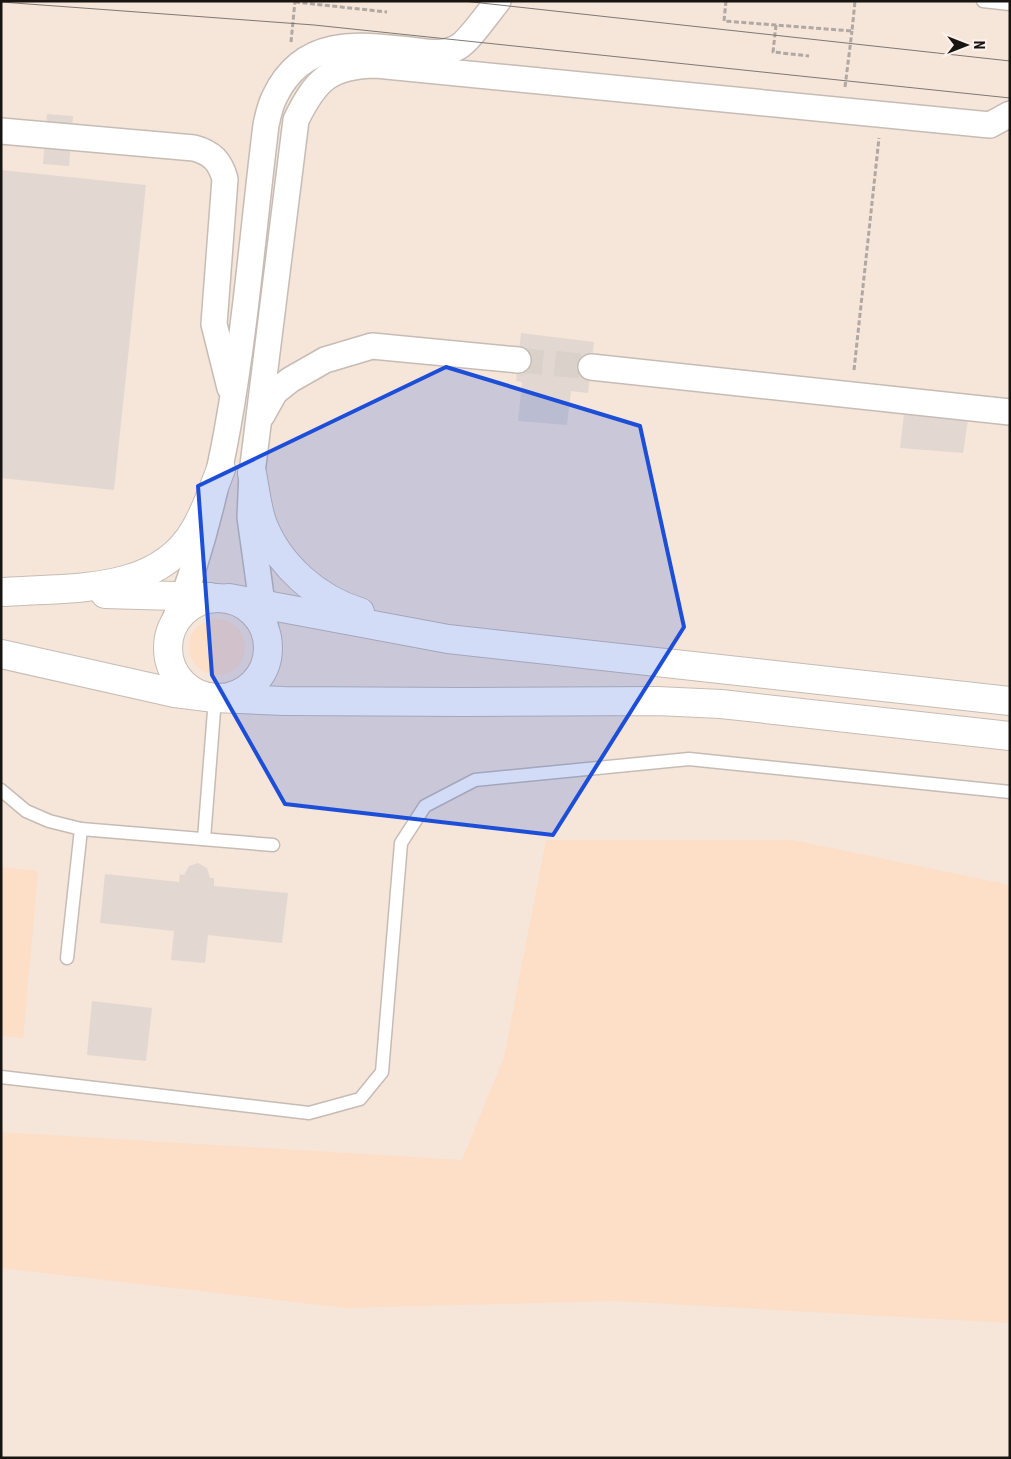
<svg xmlns="http://www.w3.org/2000/svg" width="1011" height="1459" font-family="'Roboto Condensed',sans-serif">
<rect width="100%" height="100%" fill="#fdf2eb"/>
<rect fill="#f6e5d9" x="1" y="1" width="1009" height="1457"/>
<g fill="#fddec7">
<circle cx="217" cy="647" r="28"/>
<path d="M546,840H793L1010,885V1323L614,1301L346,1308L1,1268V1132L462,1160L504,1057Z"/>
<path d="M1,867L38,871L23,1038L1,1036Z"/>
</g>
<g fill="#e2d8d1">
<path d="M47,114L73,116L69,166L43,164Z"/>
<path d="M1,170L146,185L114,490L1,478Z"/>
<path d="M521,333L594,342L588,393L571,391L567,425L518,421L522,382L516,381Z"/>
<path d="M904,413L968,420L963,453L900,448Z"/>
<path d="M198,863L207,868L210,878H214V886L288,893L282,943L208,935L205,963L171,960L174,931L100,923L105,874L179,882L180,874L184,875L189,866Z"/>
<path d="M92,1001L152,1008L146,1061L87,1055Z"/>
</g>
<g fill="none" stroke-linecap="round" stroke-linejoin="round">
<path stroke="#dad1ca" stroke-width="25" stroke-dasharray="25 12" stroke-linecap="butt" d="M518,360L591,367"/>
<defs>
<g id="lane">
<path d="M983,1L1010,4"/>
<path d="M1,790L26,811L49,821L81,829L273,845"/>
<path d="M204,839L215,698"/>
<path d="M67,958L81,829"/>
<path d="M1,1077L309,1113L360,1099L382,1072L401,843L425,806L475,780L689,759L1010,792"/>
</g>
<g id="street">
<path d="M1,131L194,148C212,153 220,161 225,179L214,324L230,388"/>
<path d="M591,367L1010,412"/>
<path d="M262,415L275,392L290,380L325,360L372,346L518,360"/>
<path d="M172,627C237,469 245,294 266,125C268,116 270,105 275,96C303,38 356,44 410,50C427,52 443,56 458,47C468,42 489,12 498,1"/>
<path d="M266,632L250,517L252,473L296,120C316,79 330,66 376,65L990,125L1010,114"/>
</g>
<g id="primary">
<path d="M252,473C255,489 257,507 262,522C278,565 317,599 360,612"/>
<path d="M5,592C70,587 158,595 195,529C206,511 213,489 221,469"/>
<path d="M105,594L210,597"/>
<circle cx="218" cy="648" r="50"/>
<path d="M229,598L448,639L1010,701"/>
<path d="M1,654L175,693L215,698L284,701L465,702L657,701L721,704L1010,736"/>
</g>
</defs>
<use href="#lane" stroke="#c6bcb5" stroke-width="15"/>
<use href="#street" stroke="#c6bcb5" stroke-width="28"/>
<use href="#primary" stroke="#c6bcb5" stroke-width="30"/>
<g stroke="#b0a8a2" stroke-width="3" stroke-dasharray="5 2.5" stroke-linecap="butt">
<path d="M726,1L724,21L852,31L855,1"/>
<path d="M295,2L387,12"/>
<path d="M776,25L773,52L809,56"/>
<path d="M291,42L295,1"/>
<path d="M845,87L852,31"/>
<path d="M854,370L879,138"/>
</g>
<use href="#lane" stroke="#fff" stroke-width="12"/>
<use href="#street" stroke="#fff" stroke-width="25"/>
<use href="#primary" stroke="#fff" stroke-width="28"/>
<g stroke="#7f7873" stroke-width="1">
<path d="M463,1L1010,61"/>
<path d="M1,2L314,25L1010,98"/>
</g>
</g>
<path fill="#1d4ed8" fill-opacity="0.2" stroke="#1d4ed8" stroke-width="4" stroke-linejoin="round" d="M446,367L640,426L684,627L553,835L285,804L212,675L198,486Z"/>
<rect width="1011" height="1459" fill="none" stroke="#171411" stroke-width="5"/>
<g transform="translate(966 45) rotate(90)" stroke="#fdf2eb" stroke-width="4" paint-order="stroke">
<path d="M0-4L9 19L0 12L-9 19Z" fill="#171411"/>
<text y="-8" font-size="14" font-weight="bold" text-anchor="middle" fill="#171411">N</text>
</g>
</svg>
